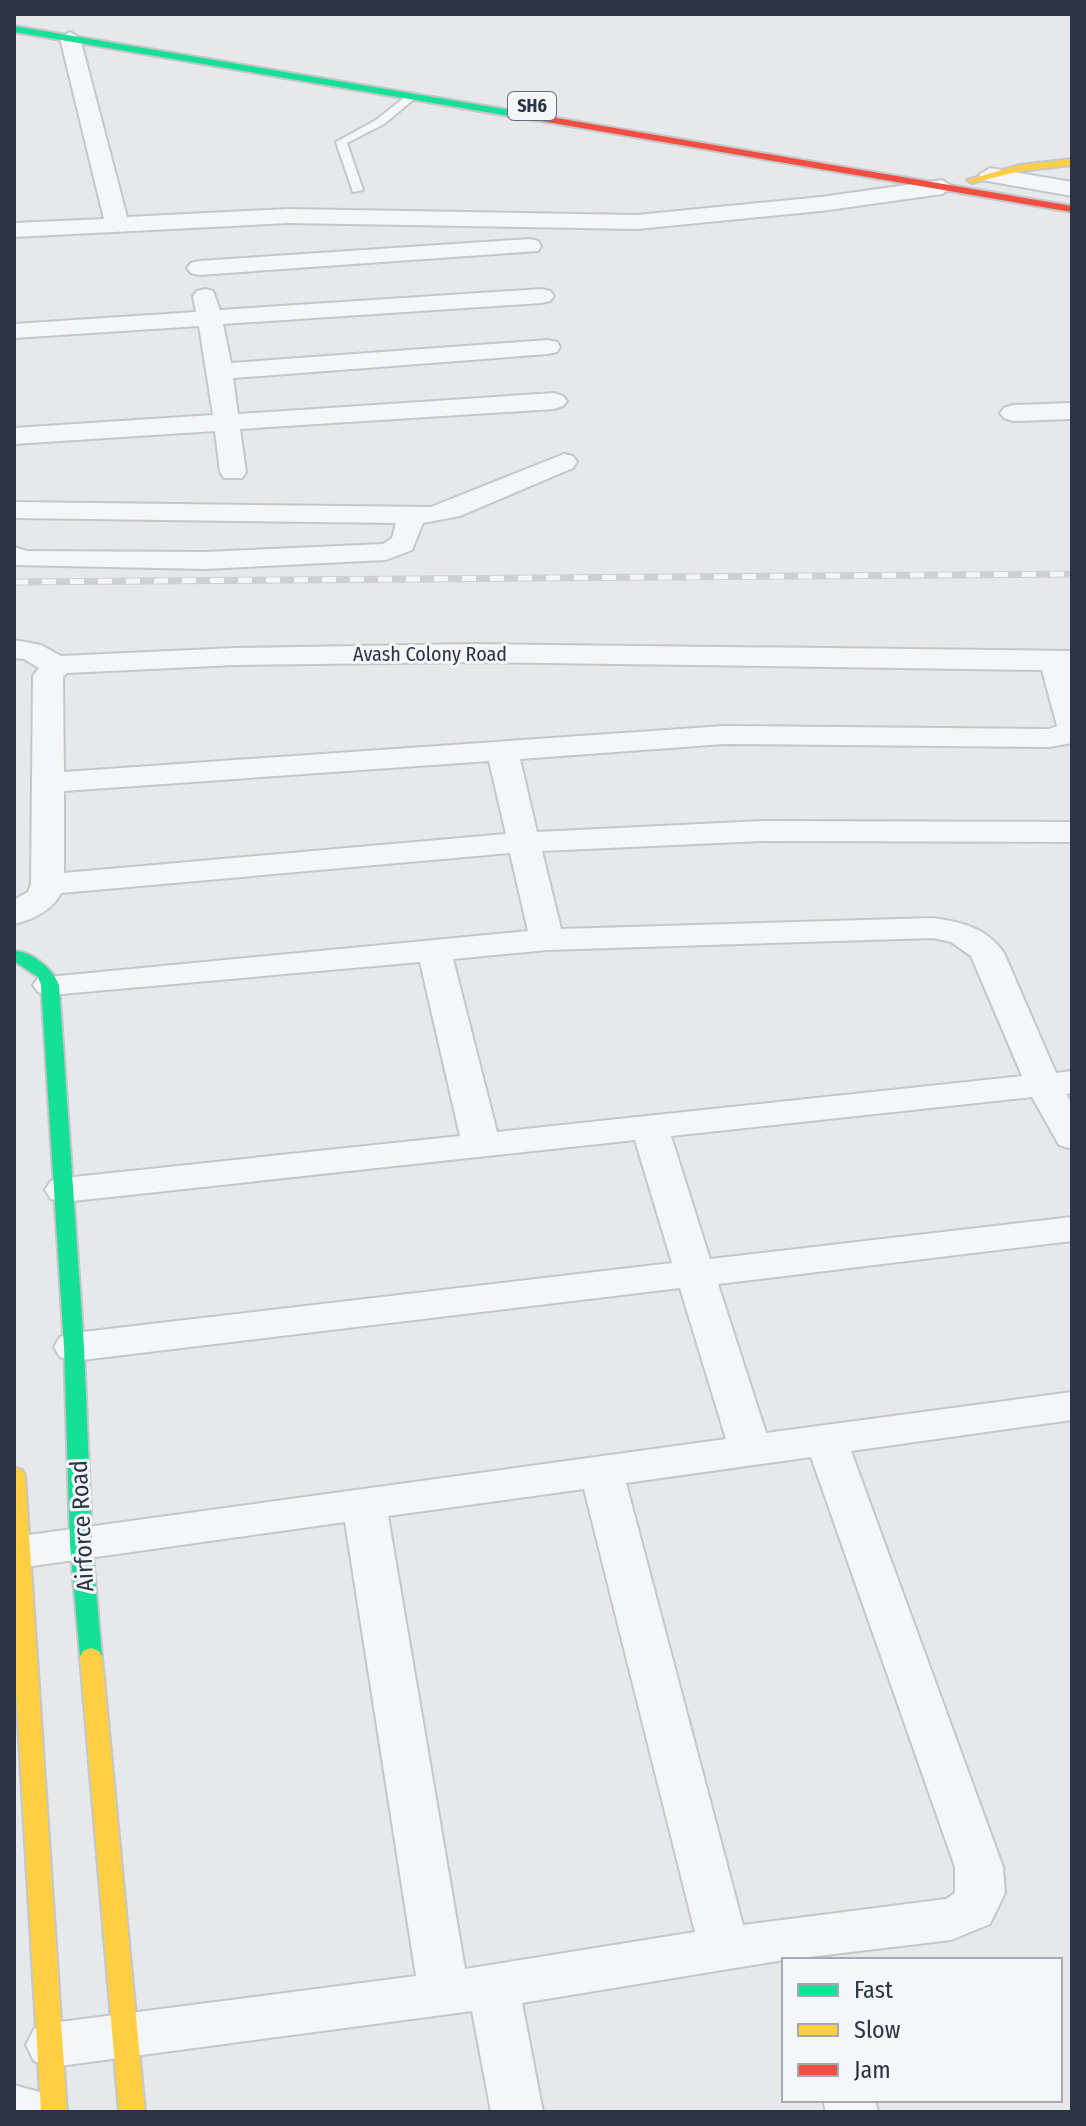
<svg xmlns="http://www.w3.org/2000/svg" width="1086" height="2126" font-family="'Fira Sans Condensed',sans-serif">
<rect width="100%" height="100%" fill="#e6e8ea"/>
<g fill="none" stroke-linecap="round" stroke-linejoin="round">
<defs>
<path id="lane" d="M410,93L419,95L384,124L347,143L363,190L353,192L336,142L376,120Z"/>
<g id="street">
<path d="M70,32L80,38L127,217L288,209L637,215L821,197L942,180L953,187L942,194L821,211L637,229L288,223L14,237V223L104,219L60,38Z"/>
<path d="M990,168L1072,182V196L982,180L979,175Z"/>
<path d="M530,239L538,241L541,246L538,251L199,275L191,273L187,268L191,263L199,261Z"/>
<path d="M205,289L213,291L220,310L542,289L550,291L554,296L550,301L542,303L223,324L231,363L548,340L557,342L560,347L557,352L548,354L233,378L238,414L554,393L563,396L567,401L563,406L554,409L240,429L246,472L242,478H224L220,472L215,431L14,444V428L213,415L199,326L14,338V324L196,312L193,296L197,291Z"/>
<path d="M1072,403V419L1013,421L1004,418L1000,413L1004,408L1013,405Z"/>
<path d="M564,454L573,456L577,462L573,468L460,516L423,523L412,550L386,560L204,569L14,565V547L27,551L204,552L383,544L392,538L396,523L14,518V502L431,507Z"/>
<path d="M14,640L41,645L61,656L235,648L475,644L1072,651V743L1049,747L724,744L520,759L537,832L762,821L1072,822V842L762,841L542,851L561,929L933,918C962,922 987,928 1004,953L1056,1073L1072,1071V1093L1066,1094L1072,1104V1149L1059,1145L1032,1097L671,1136L710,1259L1072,1217V1241L718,1284L766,1433L1072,1392V1420L851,1451L1003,1867L1005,1893L990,1924L951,1940L784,1960L522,2003L543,2112H491L472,2011L52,2067L34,2061L26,2045L34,2029L52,2023L416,1976L345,1522L18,1568L14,1567V1537L726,1439L680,1288L74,1361L60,1357L54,1347L60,1337L74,1333L672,1263L635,1140L64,1202L51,1199L45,1190L51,1181L64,1178L460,1136L420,962L50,995L38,992L33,985L38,978L528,931L510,853L61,893C53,910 32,920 14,924V900L28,892L31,884L33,676L39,668L24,659L14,658ZM475,662L1042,670L1057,726L1049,729L724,726L64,772L63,677L67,673L235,665ZM489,761L506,834L64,873V791ZM933,938L951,942L971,956L1022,1076L497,1132L453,959L547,950ZM811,1457L955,1867V1893L946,1899L743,1925L626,1483ZM584,1489L695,1932L465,1969L388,1516Z"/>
<path d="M14,2085L54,2096L61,2112H14Z"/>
<path d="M823,2100H875L878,2112H826Z"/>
</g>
<g id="fast">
<path d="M14,26L533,114L538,117L533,120L14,32Z"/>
<path d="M14,951C32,951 53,969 59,985L84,1347L92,1544L102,1657L99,1663L91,1666L83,1663L80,1657L70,1544L64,1347L41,985L38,977L14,961Z"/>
</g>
<g id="slow">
<path d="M1072,159V165L1020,171L972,183L967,180L1020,165Z"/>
<path d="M14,1467L22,1470L25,1475L67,2112H41L14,1656Z"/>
<path d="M91,1648L99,1651L102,1657L145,2112H119L80,1657L83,1651Z"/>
</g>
<path id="jam" d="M533,114L1072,206V212L529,119V115Z"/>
</defs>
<use href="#lane" stroke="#c4c6c8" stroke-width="4"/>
<use href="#street" stroke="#c4c6c8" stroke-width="4"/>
<use href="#fast" stroke="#c4c6c8" stroke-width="4"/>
<use href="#slow" stroke="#c4c6c8" stroke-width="4"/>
<use href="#jam" stroke="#c4c6c8" stroke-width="4"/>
<use href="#lane" fill="#f5f6f7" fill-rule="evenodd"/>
<use href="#street" fill="#f5f6f7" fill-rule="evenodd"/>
<use href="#fast" fill="#16e098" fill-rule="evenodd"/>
<use href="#slow" fill="#ffcf43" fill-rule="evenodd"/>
<use href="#jam" fill="#f24e42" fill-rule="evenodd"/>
<defs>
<path id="rail" d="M14,582L1072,574"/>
</defs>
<use href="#rail" stroke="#cecfd2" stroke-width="7"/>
<use href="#rail" stroke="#f4f6f9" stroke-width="5" stroke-dasharray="14" stroke-linecap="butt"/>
</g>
<g text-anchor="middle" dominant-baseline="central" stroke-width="6" stroke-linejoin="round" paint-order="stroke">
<rect fill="#f4f6f9" stroke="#676e7b" stroke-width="2" x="508" y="92" width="48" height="28" rx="6"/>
<g font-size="18" font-weight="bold" fill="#2b3445">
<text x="532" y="106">SH6</text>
</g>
<g font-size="20" fill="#2b3445" stroke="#f4f6f9">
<text x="430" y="654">Avash Colony Road</text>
</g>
<g font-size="24" fill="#2b3445" stroke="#f4f6f9">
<text transform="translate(82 1526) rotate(-93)">Airforce Road</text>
</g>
</g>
<rect width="1086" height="2126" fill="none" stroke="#2b3445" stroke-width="32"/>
<rect x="782" y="1958" width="280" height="144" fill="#f4f6f9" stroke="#a4a8b1" stroke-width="2"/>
<rect x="798" y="1984" width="40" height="12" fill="#16e098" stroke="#a4a8b1" stroke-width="2"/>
<text x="854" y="1998" font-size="24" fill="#2b3445">Fast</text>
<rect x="798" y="2024" width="40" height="12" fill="#ffcf43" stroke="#a4a8b1" stroke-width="2"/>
<text x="854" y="2038" font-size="24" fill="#2b3445">Slow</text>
<rect x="798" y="2064" width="40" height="12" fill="#f24e42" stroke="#a4a8b1" stroke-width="2"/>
<text x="854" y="2078" font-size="24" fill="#2b3445">Jam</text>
</svg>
